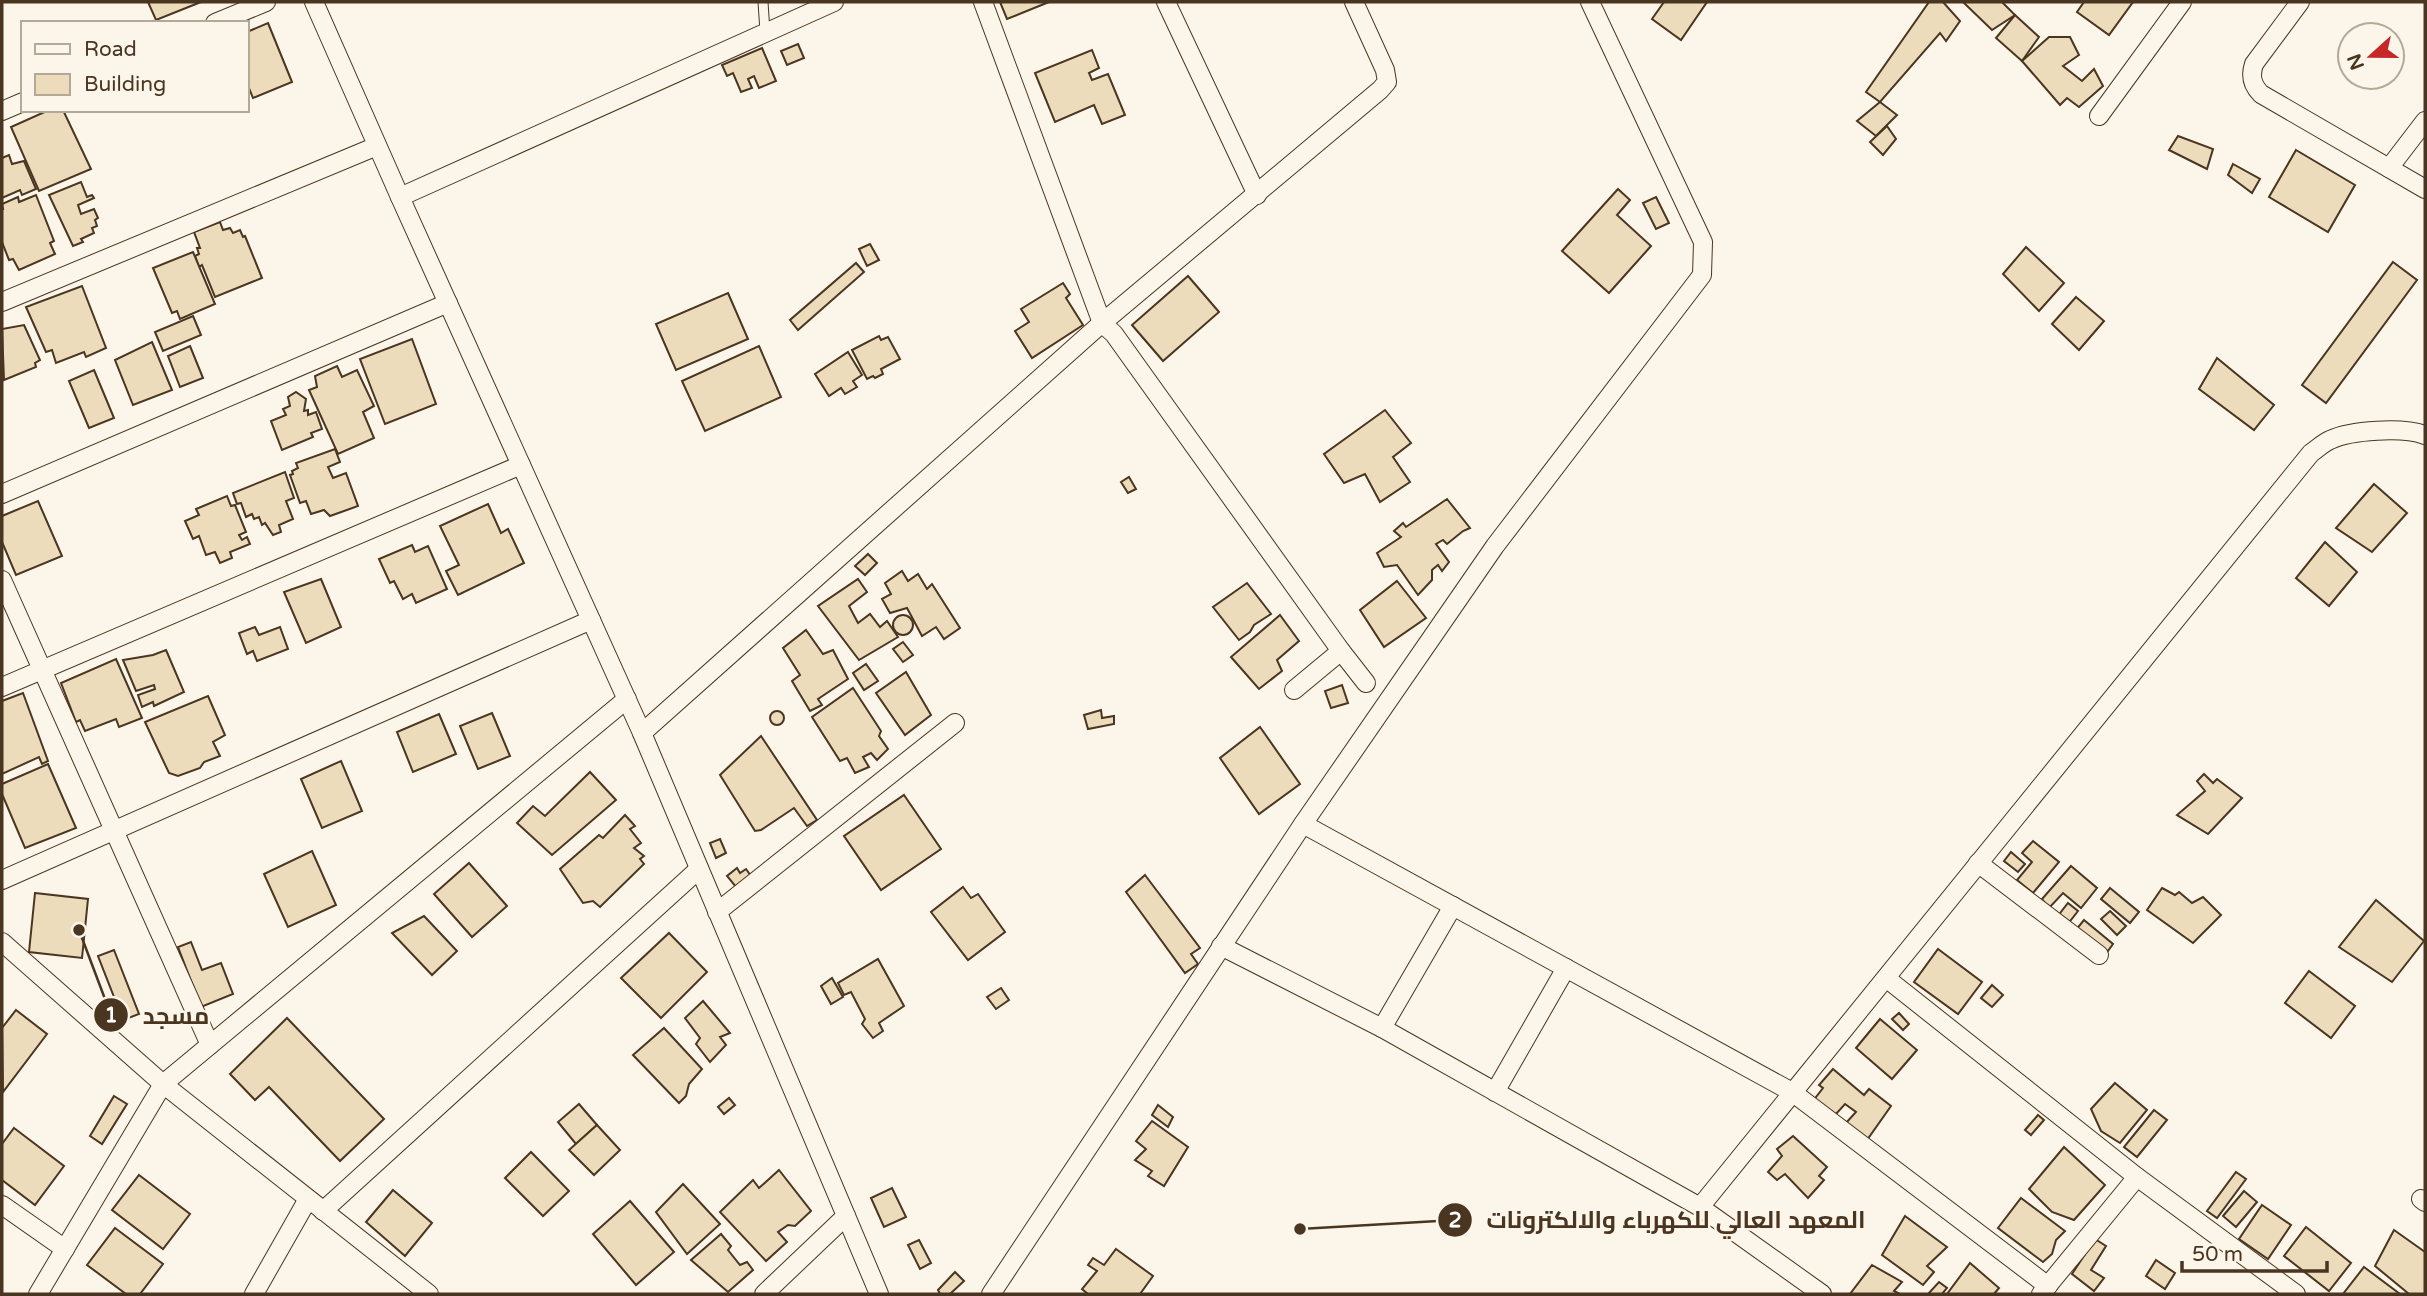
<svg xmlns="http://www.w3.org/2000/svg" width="2427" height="1296" font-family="'Varela Round',Cairo,sans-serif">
<rect width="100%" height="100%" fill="#fbf6e9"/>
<g fill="#ecdcbc" stroke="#4a3520" stroke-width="2">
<path d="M148,2H201L156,20Z"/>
<path d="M1000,2H1049L1007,19Z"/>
<path d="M1664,2H1707L1681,40L1652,19Z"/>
<path d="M1929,2H1943L1960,21L1946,41L1940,33L1880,102L1866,92Z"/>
<path d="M1963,2H2002L2015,15L1992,30Z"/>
<path d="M2084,2H2133L2109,35L2077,12Z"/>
<path d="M2015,15L2039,37L2022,61L1996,38Z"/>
<path d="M268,23L292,82L253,98L247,83V32Z"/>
<path d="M2049,37H2070L2079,55L2063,66L2082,81L2094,69L2103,86L2079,107L2067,98L2060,105L2022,61Z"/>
<path d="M798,44L804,58L787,65L781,51Z"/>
<path d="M762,48L776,81L759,88L754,76L748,79L752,88L741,92L733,73L727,76L722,65Z"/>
<path d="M1092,50L1099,68L1089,73L1092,80L1108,74L1125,115L1102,124L1094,105L1055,122L1035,73Z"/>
<path d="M1880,102L1897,115L1876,136L1857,121Z"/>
<path d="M49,110H63L91,169L39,191L11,127Z"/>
<path d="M1887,126L1896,139L1883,155L1870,142Z"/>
<path d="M2178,136L2213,149L2207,169L2169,150Z"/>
<path d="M2296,150L2355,185L2328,232L2269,197Z"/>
<path d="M9,155L12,164L24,161L36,189L22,195L20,190L2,198V158Z"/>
<path d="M2233,164L2260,179L2252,193L2228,175Z"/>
<path d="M81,182L87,197L92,195L94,198L78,205L81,214L94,209L98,218L95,220L97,226L92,228L94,233L81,239L83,242L73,246L49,195Z"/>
<path d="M1618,189L1630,200L1617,215L1651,246L1609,293L1562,251Z"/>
<path d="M36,195L54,241L50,243L55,254L19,270L13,259L9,260L2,242V209H3L2,204L18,197L19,202Z"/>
<path d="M1656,197L1669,223L1656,229L1643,203Z"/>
<path d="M220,222L223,230L230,228L233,233L240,230L243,237L245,236L262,278L215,297L202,265L199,267L195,256L199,254L197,248H200L194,232Z"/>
<path d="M870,244L879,260L867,266L859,249Z"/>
<path d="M2026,247L2064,283L2039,311L2003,274Z"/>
<path d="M193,252L215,304L180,319L177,311L172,313L153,268Z"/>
<path d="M2393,262L2417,280L2326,403L2302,385Z"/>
<path d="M856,263L864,272L798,330L790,320Z"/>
<path d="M1188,276L1219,312L1163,361L1132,325Z"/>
<path d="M1063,283L1070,294L1066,298L1083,325L1032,358L1015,331L1029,322L1021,309Z"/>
<path d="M82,286L106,348L86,357L84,352L56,363L52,350L46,352L26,307Z"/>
<path d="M728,293L748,339L676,370L656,324Z"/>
<path d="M2076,297L2104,321L2079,350L2052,324Z"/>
<path d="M193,316L201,335L163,351L155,332Z"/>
<path d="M24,325L40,360L35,363L36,367L4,380L2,329Z"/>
<path d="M879,336L881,340L888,337L900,359L881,369L883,374L875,378L873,376L867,379L852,350Z"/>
<path d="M412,339L436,404L385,424L360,359Z"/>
<path d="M152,342L172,390L133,405L115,360Z"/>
<path d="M190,346L203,378L180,387L168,356Z"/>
<path d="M759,346L781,397L705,431L682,381Z"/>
<path d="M848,352L862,375L853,381L857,387L845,394L841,388L829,396L815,374Z"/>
<path d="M2217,358L2274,405L2254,430L2199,389Z"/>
<path d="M337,366L342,377L357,370L374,406L363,412L374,438L338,454L309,390L317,387L315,376Z"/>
<path d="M94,370L114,418L89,428L69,381Z"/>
<path d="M296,392L306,399L304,411L308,410V415L316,412L322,429L311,433L313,437L282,450L271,421L286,415L283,409L290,406L288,397Z"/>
<path d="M1385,410L1411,443L1393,457L1410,482L1380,502L1365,474L1344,483L1324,454Z"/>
<path d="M335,449L340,462L328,467L333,478L346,473L358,506L330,516L324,510L311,514L306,501L300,503L290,475L293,474L292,471L298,468L296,463Z"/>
<path d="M285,472L294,498L286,501L293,519L279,525L281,532L273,535L265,523L262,525L259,517L254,519L252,514L246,517L241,503L237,504L233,493Z"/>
<path d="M1129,477L1136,489L1128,493L1121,482Z"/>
<path d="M2374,484L2407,513L2372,552L2336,528Z"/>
<path d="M227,496L231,506L235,505L246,532L239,535L242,540L247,537L250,544L230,552L232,558L220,563L215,552L206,555L199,536L193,539L185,521L199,515L196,509Z"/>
<path d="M1447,499L1470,528L1463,531L1447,544L1443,540L1436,544L1449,562L1442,571L1438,565L1432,570V580L1418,595L1397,565L1384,567L1377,553L1401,537L1394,531L1403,523L1406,527Z"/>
<path d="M38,501L62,556L16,575L2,542V516Z"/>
<path d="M488,504L501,533L508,529L524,563L458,595L446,571L459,565L440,526Z"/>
<path d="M2325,542L2357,572L2329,606L2296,578Z"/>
<path d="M412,545L415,552L428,546L447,589L416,603L412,594L403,599L394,581L390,583L379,559Z"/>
<path d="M868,554L877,563L865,575L855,566Z"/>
<path d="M902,571L908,581L918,574L927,589L932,584L960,628L944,639L936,627L922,636L907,608L890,613L882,599L891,594L885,583Z"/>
<path d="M321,579L341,627L306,643L284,592Z"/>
<path d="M858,579L867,592L849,606L858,623L870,614L880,627L887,621L898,637L859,660L818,606Z"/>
<path d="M1397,581L1426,618L1384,647L1360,610Z"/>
<path d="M1247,583L1271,614L1254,625L1250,632L1239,640L1213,607Z"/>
<path d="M1280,615L1299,641L1277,660L1282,671L1259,689L1231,657Z"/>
<circle cx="903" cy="625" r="10"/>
<path d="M255,627L259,635L280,627L288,649L257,661L253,651L247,654L239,633Z"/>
<path d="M806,630L823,654L833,650L848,679L818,699L822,705L810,711L792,681L800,675L783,648Z"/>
<path d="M903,642L913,655L903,662L893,649Z"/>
<path d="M166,650L184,692L154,706L153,702L142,707L138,695L155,689L154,685L136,691L123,660L153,655Z"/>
<path d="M116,659L142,718L119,727L116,719L85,731L80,720L76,722L61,683Z"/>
<path d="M866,664L878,681L864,690L853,673Z"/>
<path d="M906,672L931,715L905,735L876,693Z"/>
<path d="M1342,685L1348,703L1331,708L1325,691Z"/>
<path d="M853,688L881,731L879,736L888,749L877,760L871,753L863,757L869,767L855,773L847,758L840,761L812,717Z"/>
<path d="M23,693L48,761L42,764L39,757L2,774V701Z"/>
<path d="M208,696L225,735L213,742L220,756L204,762L200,768L178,776L169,773L145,722Z"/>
<path d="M1101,710L1102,718L1114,716V724L1088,729L1084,715Z"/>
<circle cx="777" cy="718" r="7"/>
<path d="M492,713L510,756L478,769L460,726Z"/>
<path d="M439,714L456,754L413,772L397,732Z"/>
<path d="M1260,727L1300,784L1259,814L1220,758Z"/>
<path d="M761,736L817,820L807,826L794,808L761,830L755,831L720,775Z"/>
<path d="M341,761L362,811L322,828L301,779Z"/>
<path d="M48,764L76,828L25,848L2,794V784Z"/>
<path d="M590,772L616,800L552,855L517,823L533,806L545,816Z"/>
<path d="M2204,774L2213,783L2217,779L2242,798L2208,834L2177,815L2205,791L2197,781Z"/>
<path d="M904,795L941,849L881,890L844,836Z"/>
<path d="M625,815L635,826L630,829L641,843L634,848L644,856L640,859L644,864L600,907L593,901L583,903L560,869L599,835L603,838Z"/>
<path d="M720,839L726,853L716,858L710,843Z"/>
<path d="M2033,841L2059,862L2033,893L2017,880L2032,862L2022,853Z"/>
<path d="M312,851L336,905L288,927L264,874Z"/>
<path d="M2011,852L2025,864L2018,872L2004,861Z"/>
<path d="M469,863L507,906L472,937L434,894Z"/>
<path d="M2071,866L2097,888L2081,908L2063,893L2049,908L2042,899Z"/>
<path d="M737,868L740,873L746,869L751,876L736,887L727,876Z"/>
<path d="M1145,875L1200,948L1191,954L1198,964L1185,973L1126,892Z"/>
<path d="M963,887L971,898L978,894L1005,932L968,960L931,912Z"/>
<path d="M2110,888L2139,912L2130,923L2101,899Z"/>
<path d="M2162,888L2175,895L2179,892L2192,903L2203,897L2221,915L2193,943L2147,910Z"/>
<path d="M35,893L88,899L82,958L29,952Z"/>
<path d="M2376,900L2424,941L2392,982L2339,947Z"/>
<path d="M2068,903L2078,911L2067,925L2057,917Z"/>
<path d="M2110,911L2126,926L2117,935L2101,919Z"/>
<path d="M424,916L457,951L432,975L392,933Z"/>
<path d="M2084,920L2113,944L2105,955L2075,931Z"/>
<path d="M669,933L707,972L661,1018L621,978Z"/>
<path d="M191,942L202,970L221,963L233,994L201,1007L178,947Z"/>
<path d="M1938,949L1982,982L1958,1014L1914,982Z"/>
<path d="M114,950L139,1014L123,1020L98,956Z"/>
<path d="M878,959L904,1006L879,1023L883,1031L873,1038L862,1024L865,1019L851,992L844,995L838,983Z"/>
<path d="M2309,971L2355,1006L2331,1038L2285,1003Z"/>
<path d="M832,978L843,997L831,1004L821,986Z"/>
<path d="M1992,985L2003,995L1992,1007L1981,998Z"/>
<path d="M1001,988L1009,1000L996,1009L987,997Z"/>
<path d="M703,1001L730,1033L720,1037L726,1045L710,1062L696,1044L700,1038L685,1018Z"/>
<path d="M16,1010L47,1034L3,1092L2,1028Z"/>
<path d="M1899,1013L1909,1024L1903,1030L1892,1019Z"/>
<path d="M287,1018L384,1119L340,1161L269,1087L255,1100L230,1074Z"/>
<path d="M1880,1019L1917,1050L1892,1079L1856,1048Z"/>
<path d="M664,1028L702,1069L689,1084L686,1096L679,1103L633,1055Z"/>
<path d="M1833,1069L1864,1095L1869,1089L1891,1106L1867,1140L1846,1123L1856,1112L1845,1104L1836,1114L1813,1101L1823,1088L1819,1085Z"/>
<path d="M2115,1083L2147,1110L2120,1143L2101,1131L2091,1109Z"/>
<path d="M114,1096L127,1104L102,1144L90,1136Z"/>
<path d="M729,1098L735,1105L724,1114L718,1107Z"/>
<path d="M579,1104L597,1125L576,1144L558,1122Z"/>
<path d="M1158,1105L1173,1117L1168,1127L1152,1115Z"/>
<path d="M2154,1110L2167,1120L2137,1157L2124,1147Z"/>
<path d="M2038,1115L2044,1120L2031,1135L2025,1130Z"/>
<path d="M1152,1121L1188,1147L1164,1186L1148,1176L1152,1171L1135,1160L1146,1149L1136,1141Z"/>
<path d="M597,1125L620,1150L594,1175L569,1150Z"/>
<path d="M14,1128L64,1166L35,1205L2,1180V1144Z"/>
<path d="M1793,1136L1827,1167L1819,1176L1824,1180L1808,1198L1785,1174L1777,1180L1768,1172L1782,1156L1777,1149Z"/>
<path d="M2064,1147L2105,1185L2074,1220L2052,1212L2029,1189Z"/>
<path d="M531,1152L569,1191L543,1216L505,1178Z"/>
<path d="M779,1170L811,1211L795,1226L788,1225L778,1232L787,1242L766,1261L720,1212L753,1180L759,1188Z"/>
<path d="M2236,1172L2246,1179L2217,1218L2207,1211Z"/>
<path d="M139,1175L190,1214L163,1249L112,1210Z"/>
<path d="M683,1184L720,1224L687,1254L656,1212Z"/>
<path d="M892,1188L906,1217L884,1227L871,1198Z"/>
<path d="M393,1190L432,1223L405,1256L366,1222Z"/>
<path d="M2244,1191L2257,1202L2236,1227L2223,1216Z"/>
<path d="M2021,1198L2065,1231L2056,1240L2052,1254L2043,1262L1998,1228Z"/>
<path d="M630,1201L674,1252L636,1285L593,1234Z"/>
<path d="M2262,1205L2291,1225L2268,1259L2239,1239Z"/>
<path d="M1905,1216L1947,1247L1927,1266L1934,1272L1923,1285L1882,1255Z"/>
<path d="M2306,1227L2351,1263L2329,1291L2284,1256Z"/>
<path d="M115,1228L163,1264L140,1294H126L87,1265Z"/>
<path d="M2394,1230L2425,1252V1294H2409L2375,1266Z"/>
<path d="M721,1234L731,1246L728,1250L740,1265L747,1262L753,1270L728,1292L691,1260Z"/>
<path d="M2095,1239L2106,1246L2091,1270L2104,1278L2094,1291L2072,1274Z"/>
<path d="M919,1240L931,1263L920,1269L908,1245Z"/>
<path d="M1116,1249L1153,1276L1140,1294H1088L1082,1289L1097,1271L1088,1265L1093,1258L1104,1265Z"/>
<path d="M2156,1260L2175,1273L2165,1289L2146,1276Z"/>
<path d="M1970,1263L1999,1288L1994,1294H1947Z"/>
<path d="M1872,1265L1902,1282L1894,1291L1900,1294H1850Z"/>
<path d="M2364,1267L2400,1294H2343Z"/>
<path d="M955,1272L964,1281L950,1294H940L938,1290Z"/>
<path d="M1939,1282L1947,1288L1942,1294H1928Z"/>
</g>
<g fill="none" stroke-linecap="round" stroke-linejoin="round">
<defs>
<path id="lane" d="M763,2L765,32"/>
<g id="street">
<path d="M314,2L400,197L642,733L879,1294"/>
<path d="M983,2L1102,323L1114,334L1341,651L1294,690"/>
<path d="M1166,2L1257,195"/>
<path d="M2300,2L2254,64C2250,76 2252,85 2261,94L2425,189"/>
<path d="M215,23L266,2"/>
<path d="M2,111L23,102"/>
<path d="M2099,116L2182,2"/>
<path d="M2389,168L2425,121"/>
<path d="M400,197L834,2"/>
<path d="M2,302L377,146"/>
<path d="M2,494L448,303"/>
<path d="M2,580L210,1045"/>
<path d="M1341,651L1366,683"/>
<path d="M2,687L521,465"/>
<path d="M642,733L1102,323L1380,90L1387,82L1385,70L1354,2"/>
<path d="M1303,824L1792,1092L2048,1286"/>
<path d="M1978,863L2099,955"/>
<path d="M2,880L591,620"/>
<path d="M717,912L955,723"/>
<path d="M2,942L163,1084L429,1294"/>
<path d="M1221,946L1382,1028L1700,1207L1822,1294"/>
<path d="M1886,978L2137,1177L2296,1294"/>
<path d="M1382,1028L1453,906"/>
<path d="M1495,1092L1566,968"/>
<path d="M2421,1199L2425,1202"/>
<path d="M2,1205L65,1249"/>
<path d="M1700,1207L2311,453C2317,449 2323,443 2330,440C2351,430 2403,427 2425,435"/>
<path d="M323,1211L699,869"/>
<path d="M38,1294L163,1084L627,699"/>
<path d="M254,1294L308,1199"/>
<path d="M764,1294L846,1216"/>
<path d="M991,1294L1303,824L1495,546L1702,275L1703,242L1590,2"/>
<path d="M2041,1294L2137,1177"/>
</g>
</defs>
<use href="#lane" stroke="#4a3520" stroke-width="11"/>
<use href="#street" stroke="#4a3520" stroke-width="20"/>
<use href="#lane" stroke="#fbf6e9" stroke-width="9"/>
<use href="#street" stroke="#fbf6e9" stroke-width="18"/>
</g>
<path fill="none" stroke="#4a3520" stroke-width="2.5" d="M79 930L111 1015M1300 1229L1455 1220"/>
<g fill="#4a3520" stroke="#fbf6e9" stroke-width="2.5">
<circle cx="79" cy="930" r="7"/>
<circle cx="1300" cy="1229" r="7"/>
<circle cx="111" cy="1015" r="18"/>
<circle cx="1455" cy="1220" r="18"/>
</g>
<g font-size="21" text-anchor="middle" font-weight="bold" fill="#fff">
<text x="111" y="1022">1</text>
<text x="1455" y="1227">2</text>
</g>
<g font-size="24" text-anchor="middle" font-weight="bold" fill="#4a3520" stroke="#fbf6e9" stroke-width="5" stroke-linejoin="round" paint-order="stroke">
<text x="176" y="1024">مسجد</text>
<text x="1676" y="1228">المعهد العالي للكهرباء والالكترونات</text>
</g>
<rect width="2427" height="1296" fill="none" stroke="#4a3520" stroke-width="7"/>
<rect x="21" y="21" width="228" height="91" fill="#fbf6e9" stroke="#b4a999" stroke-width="2"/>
<rect x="35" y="44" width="35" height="10" fill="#fbf6e9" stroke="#b4a999" stroke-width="2"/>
<text x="84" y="56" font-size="21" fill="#4a3520">Road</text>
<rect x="35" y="74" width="35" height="21" fill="#ecdcbc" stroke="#b4a999" stroke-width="2"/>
<text x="84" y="91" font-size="21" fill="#4a3520">Building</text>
<g transform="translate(2371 56) rotate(249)"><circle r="33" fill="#fbf6e9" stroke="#b4a999" stroke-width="2"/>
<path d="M0-5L12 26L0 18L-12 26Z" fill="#c62828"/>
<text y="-10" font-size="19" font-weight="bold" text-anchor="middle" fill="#4a3520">N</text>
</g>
<path d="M2182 1261v10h145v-10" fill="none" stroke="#4a3520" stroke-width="3.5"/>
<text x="2192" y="1261" font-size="21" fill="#4a3520" stroke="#fbf6e9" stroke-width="5" paint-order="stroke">50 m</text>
</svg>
